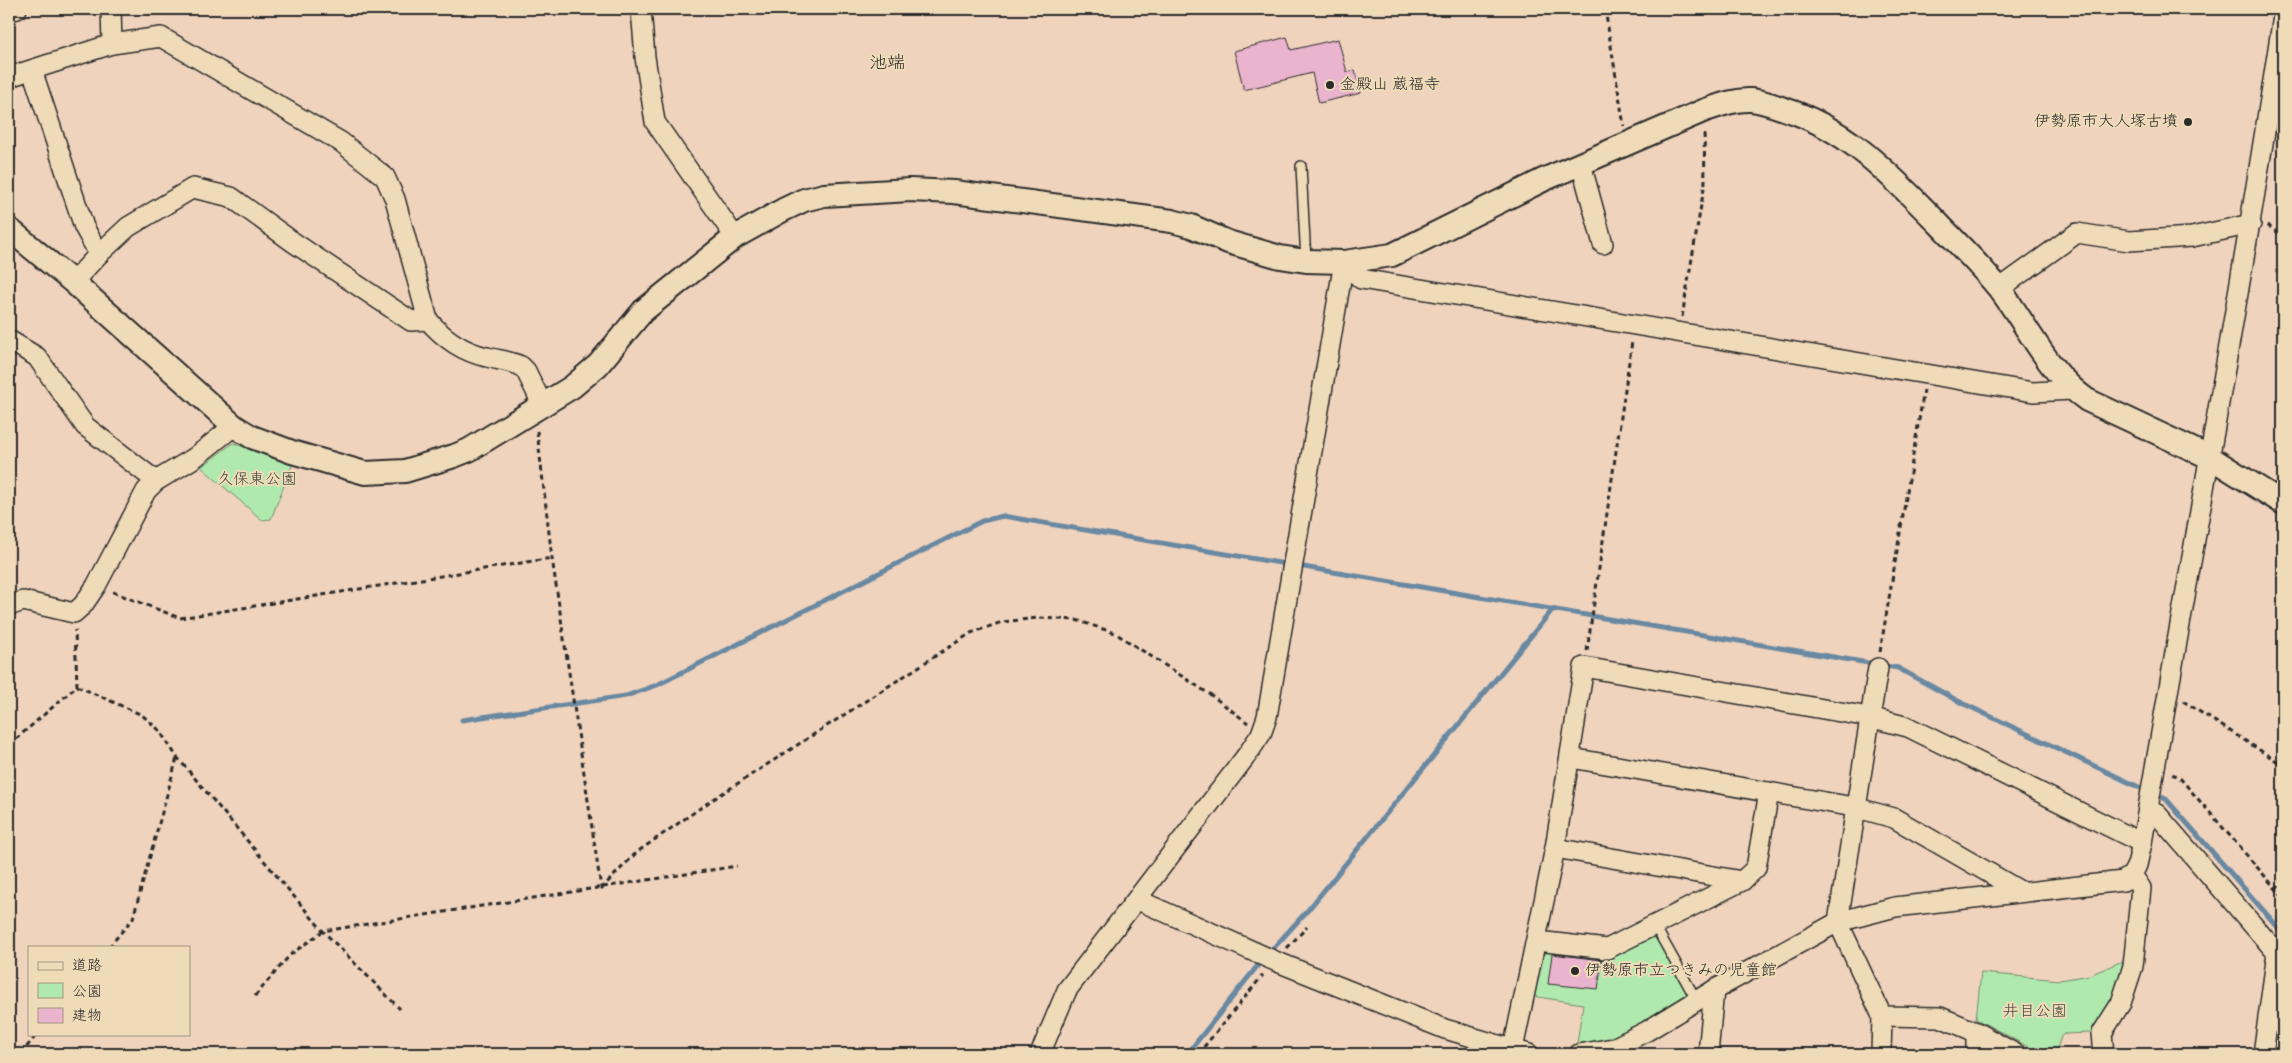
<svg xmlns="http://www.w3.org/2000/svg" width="2292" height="1063" font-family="'Indie Flower','Klee One',sans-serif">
<rect width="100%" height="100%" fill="#efd3bd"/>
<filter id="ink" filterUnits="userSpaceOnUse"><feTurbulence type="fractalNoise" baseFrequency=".02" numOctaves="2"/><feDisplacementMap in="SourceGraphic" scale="10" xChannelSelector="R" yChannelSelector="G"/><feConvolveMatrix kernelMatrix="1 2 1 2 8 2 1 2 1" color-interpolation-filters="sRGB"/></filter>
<g filter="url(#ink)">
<g fill="#b0e9ad" stroke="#6e8a6c">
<path d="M233,443L292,465L271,519L262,520L201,467Z"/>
<path d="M1655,935L1687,992L1686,999L1604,1042L1577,1043L1583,1004L1532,996L1540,950Z"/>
<path d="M2120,962L2131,964L2114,1008L2092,1033L2062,1034L2055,1054H2042L1976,1019L1981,973L2060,980L2090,975Z"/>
</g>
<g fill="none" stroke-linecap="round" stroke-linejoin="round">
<g stroke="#6988a1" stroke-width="5">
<path d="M462,720L626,696L657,685L982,521L1003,516L1898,668L1958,701L2147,791"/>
<path d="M2154,794L2166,799L2283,933"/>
<path d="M1269,953L1308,910L1553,609"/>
<path d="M1187,1054L1263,959"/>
</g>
</g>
<g fill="#eab4ce" stroke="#2b2b2b">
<path d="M1287,37L1291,50L1338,39L1347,72L1355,70L1361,93L1319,103L1312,73L1244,90L1234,51Z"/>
<path d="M1552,954L1602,960L1598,989L1548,984Z"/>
</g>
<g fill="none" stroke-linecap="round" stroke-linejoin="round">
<defs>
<g id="service">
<path d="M1301,166L1306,261"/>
<path d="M1655,926L1697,1001"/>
</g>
<g id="minor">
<path d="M111,9L112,44"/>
<path d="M641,9L645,57L655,122L735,237"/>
<path d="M9,11L17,9"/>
<path d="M32,70L84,227L99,254L73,282"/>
<path d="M9,77L112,44L161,37L341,142L385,177L395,199L428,320C443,338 464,352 487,357C498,360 510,361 521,366L526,371L543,406"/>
<path d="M1581,164L1603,244"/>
<path d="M99,254L128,227L193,188L231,197L293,242L411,321L428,320"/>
<path d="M1344,262L1361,279L2033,392L2072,390"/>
<path d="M1999,289L2077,233L2129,241L2192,237L2251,224"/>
<path d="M9,340L37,357L85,426L156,481"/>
<path d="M9,606L23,601L74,613L83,605L96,586L146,491L156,481L194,458L234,426"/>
<path d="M1878,668L1838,922L1882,1016L1881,1054"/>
<path d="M1571,758L1854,807L1894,818L2022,892"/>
<path d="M2148,809L2157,814L2277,953L2263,1054"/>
<path d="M1555,848L1742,881L1756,868L1769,792"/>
<path d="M1138,900L1275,961L1445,1029L1529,1054"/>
<path d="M1537,941L1607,949L1742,881"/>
<path d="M1882,1016L1940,1017L1976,1032L2016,1054"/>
<path d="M1040,1054L1067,990L1247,755L1261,734L1267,717L1344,262"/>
<path d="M1512,1054L1555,848L1584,667L1869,717L1908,727L2142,843"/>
<path d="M1579,1054L1613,1048L1647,1031L1714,990L1838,922L1895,907L2123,881L2132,875L2137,865L2142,843C2189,567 2241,293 2283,16"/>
<path d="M1708,1054L1714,990"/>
<path d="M1976,1054V1032"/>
<path d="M2104,1054L2102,1033L2121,1003L2133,966L2141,888L2132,875"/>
</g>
<path id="tertiary" d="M9,229L73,282L234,426L252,437L292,452L365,473L405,471L454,456L469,450L572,387L598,365L643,311L735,237L783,210L804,200L824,195L910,190L954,192L1172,221L1191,226L1228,242L1280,257L1306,261L1344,262L1392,255L1543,180L1703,111C1718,106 1735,99 1751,100C1762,101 1773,105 1784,109C1849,129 1890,175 1937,222C1958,244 1982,267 2001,291C2029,328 2049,374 2087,400L2211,458L2283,503"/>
</defs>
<use href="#service" stroke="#2b2b2b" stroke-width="12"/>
<use href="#minor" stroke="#2b2b2b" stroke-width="22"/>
<use href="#tertiary" stroke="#2b2b2b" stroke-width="26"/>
<g stroke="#2b2b2b" stroke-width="3" stroke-dasharray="5 4" stroke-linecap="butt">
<path d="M1605,9L1624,126"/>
<path d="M2267,225L2283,236"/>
<path d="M1682,317L1705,182L1704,130"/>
<path d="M537,431L552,558L601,888"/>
<path d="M113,592L180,618L552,558"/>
<path d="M1587,651L1632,341"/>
<path d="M1880,652L1924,390"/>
<path d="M77,686L142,715L159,730L177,757L323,931L400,1009"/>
<path d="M2183,701L2283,765"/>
<path d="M9,745L77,686L75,630"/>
<path d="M2172,774L2179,777L2283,897"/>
<path d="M601,889L637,852L709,802L971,633L1002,622L1038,618L1076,620L1115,633L1211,695L1248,723"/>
<path d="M2276,889L2283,879"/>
<path d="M109,947L133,918L177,758"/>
<path d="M1287,948L1307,927"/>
<path d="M255,996L290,955L323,931L737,866"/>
<path d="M21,1054L37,1034"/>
<path d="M1198,1054L1263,975"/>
</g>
<use href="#service" stroke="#f0dbb9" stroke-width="9"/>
<use href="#minor" stroke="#f0dbb9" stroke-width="19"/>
<use href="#tertiary" stroke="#f0dbb9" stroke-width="22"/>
</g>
</g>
<g fill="#2b2b2b" stroke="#f0dbb9" stroke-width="2">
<circle cx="1330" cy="85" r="5"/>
<circle cx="2188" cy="122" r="5"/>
<circle cx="1575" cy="971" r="5"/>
</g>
<g text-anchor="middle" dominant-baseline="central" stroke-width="4" stroke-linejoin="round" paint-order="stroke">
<g font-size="16" fill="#2b2b2b" stroke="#f0dbb9" text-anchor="start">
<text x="1340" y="85">金殿山 蔵福寺</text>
<text x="2178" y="122" text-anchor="end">伊勢原市大人塚古墳</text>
<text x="1585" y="971">伊勢原市立つきみの児童館</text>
</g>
<g font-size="16" fill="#3f483e" stroke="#f0dbb9">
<text x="257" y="480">久保東公園</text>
<text x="2035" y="1012">井目公園</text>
</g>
<g font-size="18" fill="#2b2b2b" stroke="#f0dbb9">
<text x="887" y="64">池端</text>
</g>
</g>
<rect width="2292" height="1063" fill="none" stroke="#f0dbb9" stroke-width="30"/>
<rect x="15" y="15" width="2262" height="1033" fill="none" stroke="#2b2b2b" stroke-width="2" filter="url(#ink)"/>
<rect x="28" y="946" width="162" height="90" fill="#f0dbb9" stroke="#a19580"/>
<rect x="38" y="962" width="25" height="8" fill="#f0dbb9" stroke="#a19580"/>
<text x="72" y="970" font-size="15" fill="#2b2b2b">道路</text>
<rect x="38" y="983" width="25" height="15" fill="#b0e9ad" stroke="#a19580"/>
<text x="72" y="996" font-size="15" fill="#2b2b2b">公園</text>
<rect x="38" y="1008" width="25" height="15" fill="#eab4ce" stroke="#a19580"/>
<text x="72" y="1020" font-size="15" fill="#2b2b2b">建物</text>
</svg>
